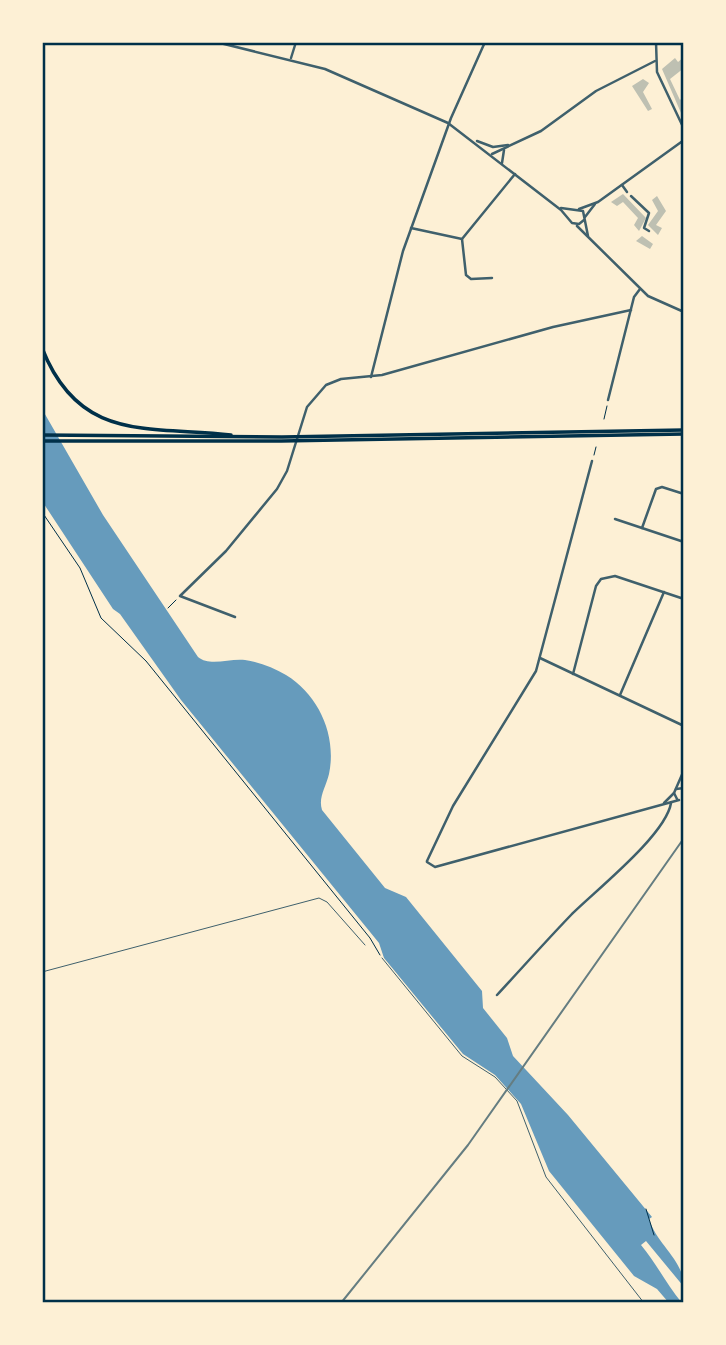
<svg xmlns="http://www.w3.org/2000/svg" width="726" height="1345" font-family="'Zilla Slab',serif">
<rect width="100%" height="100%" fill="#fdf0d5"/>
<path fill="#669bbc" d="M42,409L103,515L198,657C210,667 230,658 245,660C259,662 274,668 286,675C319,695 337,736 329,774C326,787 318,797 322,810L385,888L406,897L482,991L483,1008L507,1038L513,1056L568,1115L652,1217L649,1219C657,1245 684,1260 684,1287L646,1241L641,1245C657,1264 666,1284 682,1303H669L657,1289L634,1276L549,1171L521,1104L495,1075L463,1054L384,958L379,943L181,700L120,614L113,609L42,501Z"/>
<g fill="#bec0b2">
<path d="M684,57V68L670,79L680,100L684,96V110L681,113L662,69L675,58L678,62Z"/>
<path d="M643,79L649,83L643,92L652,109L648,111L632,86Z"/>
<path d="M623,194L646,218L639,231L634,225L638,218L623,202L617,206L611,202Z"/>
<path d="M657,196L666,211L656,225L662,228L658,235L648,225L658,211L652,200Z"/>
<path d="M642,236L653,244L650,249L636,241Z"/>
</g>
<g fill="none" stroke-linecap="round" stroke-linejoin="round">
<g stroke="#003049" stroke-width="1">
<path d="M604,419L607,406"/>
<path d="M594,455L596,447"/>
<path d="M42,512L80,568L101,618L146,661L370,938L380,955"/>
<path d="M168,608L176,600"/>
<path d="M646,1209L654,1235"/>
</g>
<g stroke="#3f606c" stroke-width="1">
<path d="M382,958L462,1056L495,1077L517,1101L546,1177L644,1303"/>
<path d="M42,972L319,898L327,902L365,945"/>
</g>
<g stroke="#3f606c" stroke-width="2.5">
<path d="M291,58L296,42"/>
<path d="M622,185L627,192"/>
<path d="M631,196L649,213L644,228L649,231"/>
<path d="M579,209L598,202L684,140"/>
<path d="M585,217L595,204"/>
<path d="M411,228L462,239"/>
<path d="M492,278L471,279L466,275L462,239L515,174"/>
<path d="M683,347L684,348"/>
<path d="M371,377L403,251L451,118L485,42"/>
<path d="M608,400L634,297L640,289"/>
<path d="M615,519L684,542"/>
<path d="M642,528L656,489L662,487L684,494"/>
<path d="M235,617L180,596L226,551L277,489L287,471L307,407L326,385L341,379L382,375L553,327L631,310"/>
<path d="M540,658L684,726"/>
<path d="M573,674L596,586L601,579L615,576L684,599"/>
<path d="M620,695L664,592"/>
<path d="M427,861L453,806L536,671L592,461"/>
<path d="M497,995C522,968 546,941 571,915C595,891 666,835 671,803"/>
</g>
<g stroke="#3f606c" stroke-width="2.5">
<path d="M216,42L325,69L448,123L561,210L572,223L579,224L584,220"/>
<path d="M656,42L657,72L684,129"/>
<path d="M477,141L493,147L508,145"/>
<path d="M492,154L541,131L596,91L655,61"/>
<path d="M502,163L504,150"/>
<path d="M561,208L583,211L588,236"/>
<path d="M577,226L648,296L684,312"/>
<path d="M676,789L684,788"/>
<path d="M677,799L674,793L684,770"/>
<path d="M664,803L674,793"/>
<path d="M427,862L435,867L679,800"/>
</g>
<g stroke="#003049" stroke-width="3.5">
<path d="M42,348C79,442 146,426 231,435"/>
<path d="M42,435L282,437L684,430"/>
<path d="M42,441H281L684,434"/>
</g>
<path stroke="#657d81" stroke-width="2" d="M341,1303L468,1145L684,838"/>
</g>
<rect width="726" height="1345" fill="none" stroke="#fdf0d5" stroke-width="88"/>
<rect x="44" y="44" width="638" height="1257" fill="none" stroke="#003049" stroke-width="2.5"/>
</svg>
